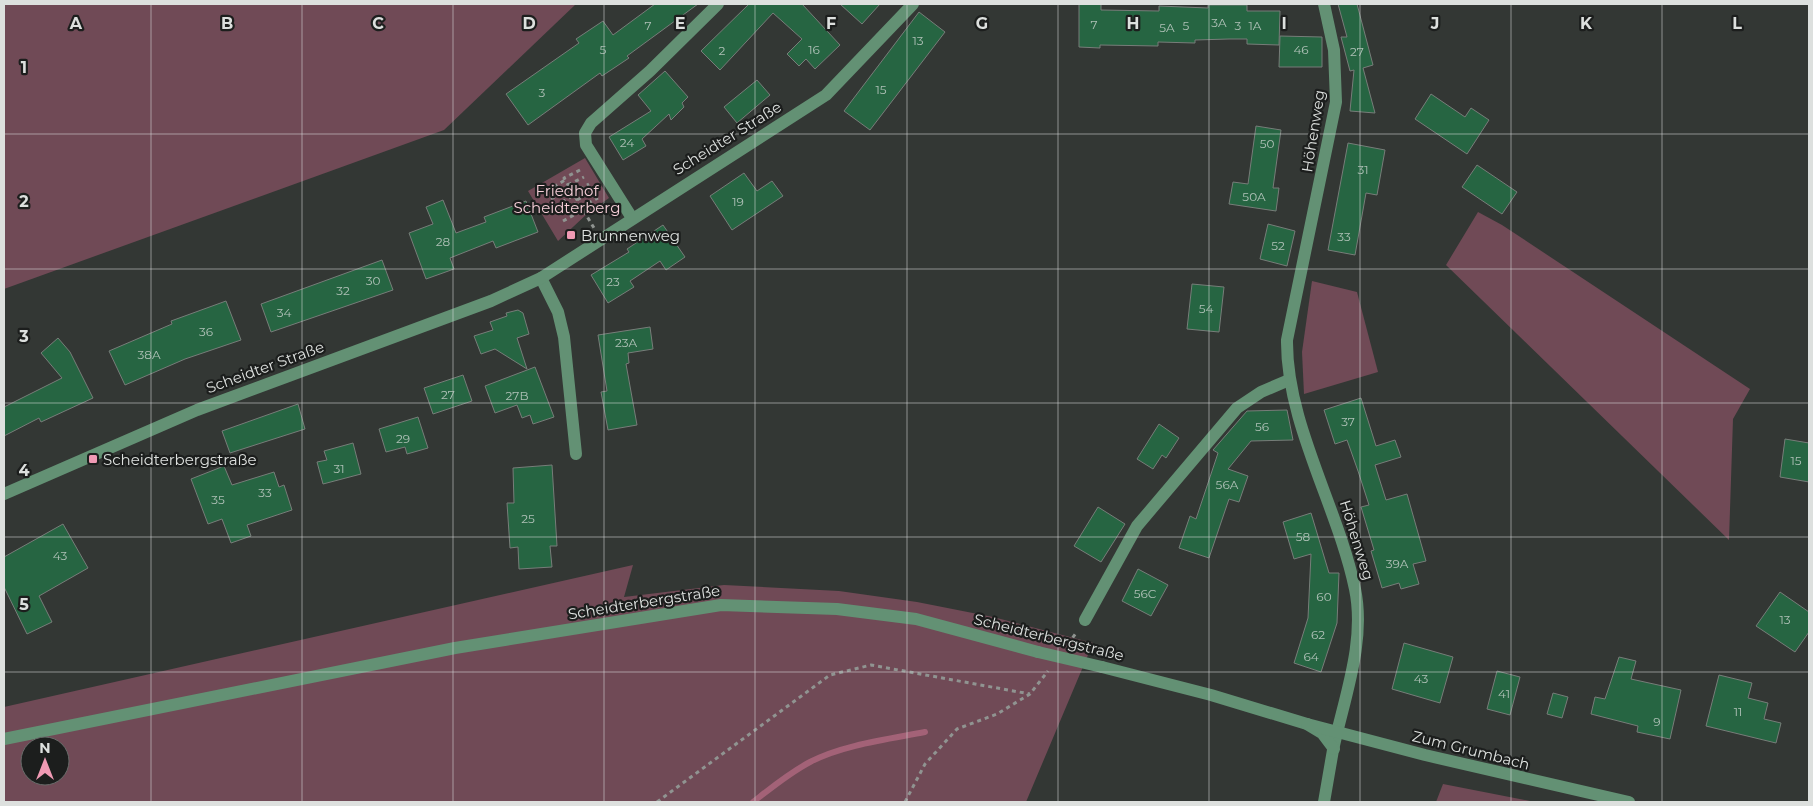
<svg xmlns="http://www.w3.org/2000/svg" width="1813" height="806" font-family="Montserrat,sans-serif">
<rect width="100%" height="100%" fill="#333734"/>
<g fill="#704a56" fill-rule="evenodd">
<path d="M4,4H576L444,130L4,289Z"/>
<path d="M585,158L609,198L589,212L558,241L528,191Z"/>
<path d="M1478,212L1502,225L1750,389L1733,419L1729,540L1446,265Z"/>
<path d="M1312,281L1357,292L1378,372L1304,394L1302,352Z"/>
<path d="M633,565L624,597L724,585L839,591L917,602L993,617L1093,643L1026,802H4V707ZM30,746H60V776H30Z"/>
<path d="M1443,784L1535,802H1436Z"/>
</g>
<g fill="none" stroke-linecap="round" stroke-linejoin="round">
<path stroke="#a36277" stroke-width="6" d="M753,802C771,788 789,773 810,762C842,745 889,739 925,732"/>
</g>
<g fill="#266542" stroke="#777d79">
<path d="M655,4H698L627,56L629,58L602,76L600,73L528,125L506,94L579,43L576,39L603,21L613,35Z"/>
<path d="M749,4H802L840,45L815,69L806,59L799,66L787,54L802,39L773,13L720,70L701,51Z"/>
<path d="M840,4H880L862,24Z"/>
<path d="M1079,4H1101V10L1159,11V6L1208,8V5H1247V11H1280L1279,45L1247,44V39H1229L1195,40V43L1158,42V46L1100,45V48L1079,47Z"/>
<path d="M1338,4H1357L1373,65L1363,68L1375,113L1350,111L1354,70L1350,71L1341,37H1347Z"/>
<path d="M919,12L945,32L870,130L844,111Z"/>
<path d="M1280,36L1322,37V67H1279Z"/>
<path d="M665,71L688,97L682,103L684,107L671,120L669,114L642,139L646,146L623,160L609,137L651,111L638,95Z"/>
<path d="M757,80L770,95L737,123L724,107Z"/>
<path d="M1431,94L1465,117L1471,108L1489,120L1467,154L1415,119Z"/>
<path d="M1256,126L1281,130L1273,188H1279L1276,211L1229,204L1233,182L1248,184Z"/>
<path d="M1348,143L1385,150L1377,195L1366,193L1355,255L1328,250Z"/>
<path d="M1477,165L1517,192L1502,214L1462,187Z"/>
<path d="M744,173L757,191L772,181L783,196L732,230L710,196Z"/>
<path d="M443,200L456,233L486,222L484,217L526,201L538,232L496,248L493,241L450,258L454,269L426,279L409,233L433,224L426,207Z"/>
<path d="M1268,224L1295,231L1287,266L1260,259Z"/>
<path d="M663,225L685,257L666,270L660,261L630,281L634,287L608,303L591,275L629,252L627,249Z"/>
<path d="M382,260L393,290L271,332L261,304Z"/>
<path d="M1192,284L1224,287L1219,332L1187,329Z"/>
<path d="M226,301L241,340L185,359L125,385L109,351L172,324L171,321Z"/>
<path d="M518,310L523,313L529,334L517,338L527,369L495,349L481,354L474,336L493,330L490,322L507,316L506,313Z"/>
<path d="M650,327L653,349L628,353L629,363L626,364L637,425L608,430L601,392L607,391L598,335Z"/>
<path d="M58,338L70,352L93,398L41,422L39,418L4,436V407L62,378L41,353Z"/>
<path d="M535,367L554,417L533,424L530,415L522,418L517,405L495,413L485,386Z"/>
<path d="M463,375L472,401L433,414L424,388Z"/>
<path d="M1361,398L1376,446L1395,440L1401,457L1375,465L1386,500L1407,494L1426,561L1413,564L1419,584L1401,589L1399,583L1382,588L1371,551L1374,550L1361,507L1369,505L1358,471L1347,440L1335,444L1324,410Z"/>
<path d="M298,404L305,429L230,453L222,431Z"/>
<path d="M1287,410L1293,440L1251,441L1228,469L1248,476L1239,502L1229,499L1209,558L1179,548L1190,516L1196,519L1218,453L1213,450L1247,411Z"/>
<path d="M418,417L428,448L407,454L405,447L386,452L379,429Z"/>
<path d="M1159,424L1179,438L1166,458L1162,455L1153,469L1137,459Z"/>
<path d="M1785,439L1809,443V482L1780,477Z"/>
<path d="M353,443L361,474L323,484L317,462L327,460L324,451Z"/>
<path d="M552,465L557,546H550L552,567L519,569L518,547L510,548L507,503H514L513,468Z"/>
<path d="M224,466L232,485L274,472L279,487L284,485L292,510L247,525L251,536L231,543L222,519L208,524L191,479Z"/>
<path d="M1098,507L1125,524L1101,562L1074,546Z"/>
<path d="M1311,513L1329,573H1339L1337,623L1321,672L1294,663L1308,618L1311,554L1294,559L1283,522Z"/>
<path d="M63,524L88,568L39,596L52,622L27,634L4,587V557Z"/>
<path d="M1138,569L1168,585L1151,616L1122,601Z"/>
<path d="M1780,592L1809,612V632L1795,652L1756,626Z"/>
<path d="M1404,643L1453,657L1440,703L1392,689Z"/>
<path d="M1619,657L1636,661L1631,679L1681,690L1670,739L1637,732L1638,726L1591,714L1595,697L1605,699Z"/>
<path d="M1497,671L1520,677L1510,715L1487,709Z"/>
<path d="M1719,675L1752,683L1748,698L1768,703L1764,719L1781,723L1776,743L1706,726Z"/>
<path d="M1553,693L1568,697L1562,718L1547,714Z"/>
</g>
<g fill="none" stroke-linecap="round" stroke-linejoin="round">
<g stroke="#909491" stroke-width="3" stroke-dasharray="4 4" stroke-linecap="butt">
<path d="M580,170L564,178L594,228"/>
<path d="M568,185L584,177"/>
<path d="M547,191L565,180"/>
<path d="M573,193L589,184"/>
<path d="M551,199L570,188"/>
<path d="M577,200L593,191"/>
<path d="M555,206L574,195"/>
<path d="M581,207L598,198"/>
<path d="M559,214L578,202"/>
<path d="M563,221L583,210"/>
<path d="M1068,644L1076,633"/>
<path d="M657,802L830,675L871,665L1030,694"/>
<path d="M905,802L925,764L957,729L997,714L1030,694L1048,671"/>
</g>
<g stroke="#639174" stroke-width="12">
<path d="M1324,4L1334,50L1336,102L1287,340C1286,423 1338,507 1355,589C1366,642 1344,698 1333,750C1330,767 1327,785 1324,802"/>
<path d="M632,218L586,145L585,133L591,123L650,71L718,4"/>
<path d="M541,278L558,312L564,337L576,454"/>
<path d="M4,494L197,410L491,301L541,278L826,95L913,4"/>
<path d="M1085,620L1137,526L1237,408L1261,392L1289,380"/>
<path d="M1102,667L1211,695L1307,724L1322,733L1334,749"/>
<path d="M1307,724L1425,755L1629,802"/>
<path d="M4,739L455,648L721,605L837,609L916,619L1038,652"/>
</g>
<path stroke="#639174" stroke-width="12" d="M1038,652L1102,667"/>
</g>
<path fill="none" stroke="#dde0de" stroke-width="1" stroke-opacity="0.55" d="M151,4V802M302,4V802M453,4V802M604,4V802M755,4V802M907,4V802M1058,4V802M1209,4V802M1360,4V802M1511,4V802M1662,4V802M4,134H1809M4,269H1809M4,403H1809M4,537H1809M4,672H1809"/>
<g fill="#f09ab4" stroke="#1c1e1d" stroke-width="2">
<rect x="566" y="230" width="10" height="10" rx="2.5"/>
<rect x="88" y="454" width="10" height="10" rx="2.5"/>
</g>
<g text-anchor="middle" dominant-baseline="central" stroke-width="4.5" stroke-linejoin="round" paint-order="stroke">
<g font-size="12" fill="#afc1b7">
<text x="1219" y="22">3A</text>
<text x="1094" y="24">7</text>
<text x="648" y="25">7</text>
<text x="1186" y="25">5</text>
<text x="1238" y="25">3</text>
<text x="1255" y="25">1A</text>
<text x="1167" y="27">5A</text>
<text x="918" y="40">13</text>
<text x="603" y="49">5</text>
<text x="814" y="49">16</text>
<text x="1301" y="49">46</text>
<text x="722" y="50">2</text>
<text x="1357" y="51">27</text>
<text x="881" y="89">15</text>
<text x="542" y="92">3</text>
<text x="627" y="142">24</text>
<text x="1267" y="143">50</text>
<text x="1363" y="169">31</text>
<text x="1254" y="196">50A</text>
<text x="738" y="201">19</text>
<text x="1344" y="236">33</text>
<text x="443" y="241">28</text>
<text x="1278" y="245">52</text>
<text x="373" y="280">30</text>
<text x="613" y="281">23</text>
<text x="343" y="290">32</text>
<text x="1206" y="308">54</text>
<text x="284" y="312">34</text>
<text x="206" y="331">36</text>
<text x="626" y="342">23A</text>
<text x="149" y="354">38A</text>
<text x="448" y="394">27</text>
<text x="517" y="395">27B</text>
<text x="1348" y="421">37</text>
<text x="1262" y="426">56</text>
<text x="403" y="438">29</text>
<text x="1796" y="460">15</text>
<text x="339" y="468">31</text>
<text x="1227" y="484">56A</text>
<text x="265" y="492">33</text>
<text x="218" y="499">35</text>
<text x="528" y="518">25</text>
<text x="1303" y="536">58</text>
<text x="60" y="555">43</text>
<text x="1397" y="563">39A</text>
<text x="1145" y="593">56C</text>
<text x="1324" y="596">60</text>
<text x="1785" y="619">13</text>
<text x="1318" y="634">62</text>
<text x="1311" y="656">64</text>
<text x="1421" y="678">43</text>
<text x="1504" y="693">41</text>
<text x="1738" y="711">11</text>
<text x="1657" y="721">9</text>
</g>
<g font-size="15" fill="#dde0de" stroke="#1c1e1d">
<text transform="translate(1313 131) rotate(-81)">Höhenweg</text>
<text transform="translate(727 138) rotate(-32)">Scheidter Straße</text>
<text transform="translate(265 367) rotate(-20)">Scheidter Straße</text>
<text transform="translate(1357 540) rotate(73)">Höhenweg</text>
<text transform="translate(644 602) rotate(-9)">Scheidterbergstraße</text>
<text transform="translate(1049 637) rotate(14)">Scheidterbergstraße</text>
<text transform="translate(1471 750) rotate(14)">Zum Grumbach</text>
</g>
<g font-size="15" fill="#f7cfd9" stroke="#1c1e1d">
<text x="567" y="190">Friedhof<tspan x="567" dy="17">Scheidterberg</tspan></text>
</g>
<g font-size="15" fill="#dde0de" stroke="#1c1e1d" text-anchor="start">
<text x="581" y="235">Brunnenweg</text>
<text x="103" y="459">Scheidterbergstraße</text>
</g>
</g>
<g font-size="16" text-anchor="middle" font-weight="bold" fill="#dde0de" stroke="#1c1e1d" stroke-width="4.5" stroke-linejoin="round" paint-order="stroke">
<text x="76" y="29">A</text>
<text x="227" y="29">B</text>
<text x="378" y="29">C</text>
<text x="529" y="29">D</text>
<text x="680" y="29">E</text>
<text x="831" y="29">F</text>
<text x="982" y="29">G</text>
<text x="1133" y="29">H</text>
<text x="1284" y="29">I</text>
<text x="1435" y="29">J</text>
<text x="1586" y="29">K</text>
<text x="1737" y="29">L</text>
<text x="24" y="73">1</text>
<text x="24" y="207">2</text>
<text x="24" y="342">3</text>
<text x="24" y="476">4</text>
<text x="24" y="610">5</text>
</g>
<rect width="1813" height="806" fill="none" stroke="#dde0de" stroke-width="10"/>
<g transform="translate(45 761)"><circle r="24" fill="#1c1e1d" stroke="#696c6a"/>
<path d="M0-4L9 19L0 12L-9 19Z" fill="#f09ab4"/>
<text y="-8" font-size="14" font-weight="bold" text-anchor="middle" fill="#dde0de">N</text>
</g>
</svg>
